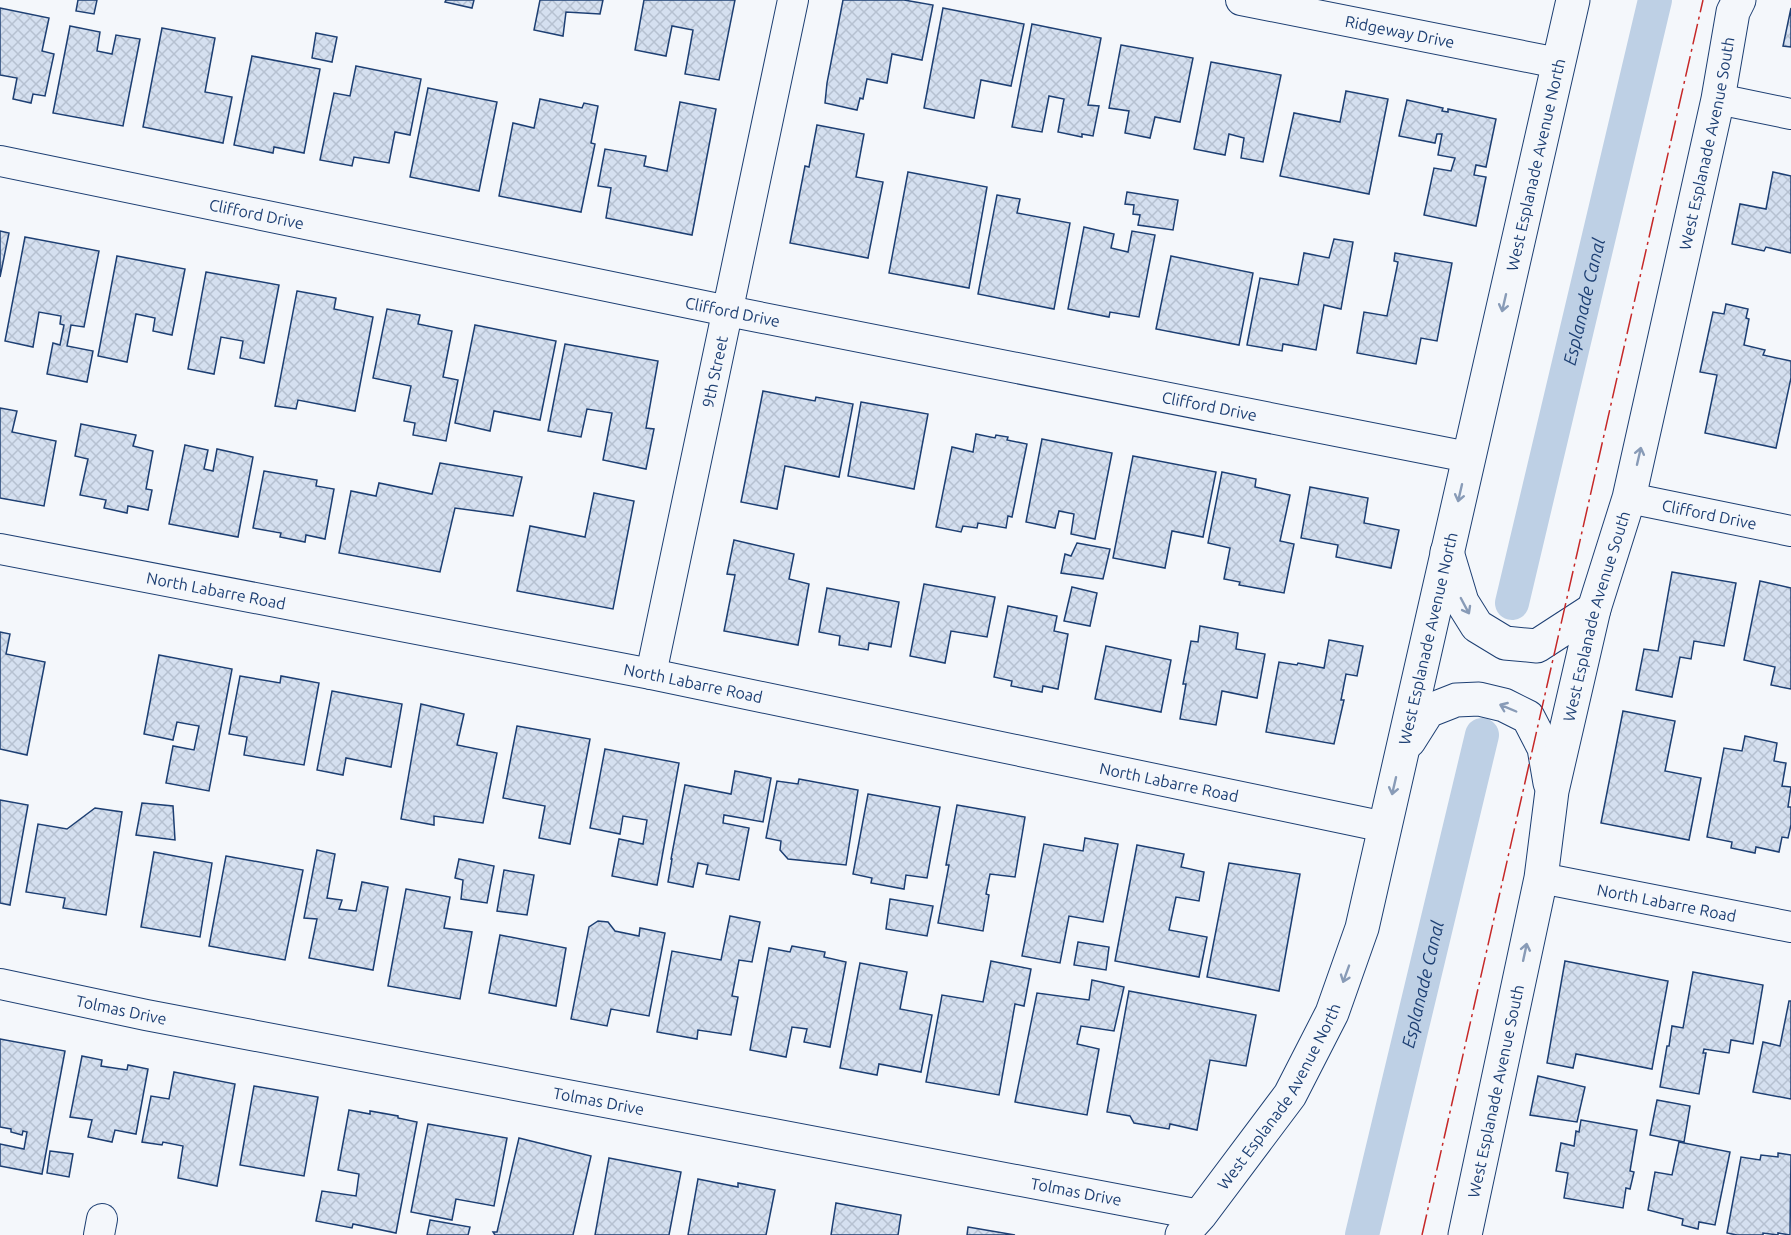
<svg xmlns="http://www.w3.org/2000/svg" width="1791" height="1235" font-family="Ubuntu,sans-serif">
<defs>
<pattern id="building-cross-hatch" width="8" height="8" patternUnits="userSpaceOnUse" patternTransform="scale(1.5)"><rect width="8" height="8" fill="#d5e0f0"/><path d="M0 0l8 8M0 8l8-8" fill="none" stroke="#b6c1d1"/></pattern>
</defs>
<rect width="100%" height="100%" fill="#f4f7fb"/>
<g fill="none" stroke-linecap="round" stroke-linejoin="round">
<g stroke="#bed0e5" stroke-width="34">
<path id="s1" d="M1512,603L1655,0"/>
<path id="s2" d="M1362,1235L1482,735"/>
</g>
</g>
<g fill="url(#building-cross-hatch)" stroke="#1d3f73" stroke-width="1.5">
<path d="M78,0H97L94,14L76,11Z"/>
<path d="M446,0H474L472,8L445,2Z"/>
<path d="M540,0H603L600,14L566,12L563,36L534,30Z"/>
<path d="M644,0H735L719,80L685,74L693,30L672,26L666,56L635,50Z"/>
<path d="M843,0H904L933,5L922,60L892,54L887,83L867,79L863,99L860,98L857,110L825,103L827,83Z"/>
<path d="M0,8L49,18L42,51L54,54L45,96L33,94L31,103L13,99L17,78L0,75Z"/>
<path d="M943,8L1024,24L1011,86L981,80L974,118L924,108Z"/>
<path d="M1791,8V47L1783,46Z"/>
<path d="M1032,24L1101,38L1088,105L1099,106L1093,136L1082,134V137L1058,132L1064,99L1049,96L1042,132L1012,127Z"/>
<path d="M70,26L100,32L97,51L112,54L116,35L140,39L123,126L53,113Z"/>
<path d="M162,28L215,38L205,92L232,97L223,143L143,127Z"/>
<path d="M316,33L337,37L332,62L312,58Z"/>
<path d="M1121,45L1193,58L1180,122L1155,117L1150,138L1125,133L1129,111L1109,108Z"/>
<path d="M252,56L320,69L304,153L274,147L273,153L234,145Z"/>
<path d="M1211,62L1281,75L1263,162L1241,158L1244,138L1229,134L1225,155L1194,149Z"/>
<path d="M356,66L421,79L410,135L395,132L389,163L354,157L352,166L320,160L334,93L350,96Z"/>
<path d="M428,88L497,102L479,191L410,177Z"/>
<path d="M1346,91L1388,99L1369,194L1280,176L1294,113L1340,122Z"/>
<path d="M540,99L582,108L584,103L598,106L591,143L595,144L581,212L499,196L513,123L534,128Z"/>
<path d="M1407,100L1443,108L1442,111L1448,112V109L1496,119L1486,167L1476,165L1474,175L1486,177L1476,226L1424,215L1434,168L1451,171L1455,158L1438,155L1442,134H1437L1435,143L1399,136Z"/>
<path d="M680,102L716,109L692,235L606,218L611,188L598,186L605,149L646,156L644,166L667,171Z"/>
<path d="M817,125L864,134L856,177L883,182L868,258L790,243L805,166L809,167Z"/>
<path d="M908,172L987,187L969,288L889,273Z"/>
<path d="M1773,172L1791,176V253L1766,247L1764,251L1732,244L1740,204L1766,209Z"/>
<path d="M1127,192L1178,200L1173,230L1138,225L1140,215L1133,214L1134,205L1125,204Z"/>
<path d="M997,195L1020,199L1017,213L1070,223L1054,309L978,294Z"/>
<path d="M1084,227L1114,234L1111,248L1128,252L1132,231L1155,235L1139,317L1110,312L1109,317L1068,309Z"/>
<path d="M0,231L9,233L0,277Z"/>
<path d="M25,237L99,251L84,327L71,325L67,346L93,351L87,382L47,374L53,343L60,345L64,325L60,324L61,316L39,312L33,347L5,341Z"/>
<path d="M1334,239L1353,242L1341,309L1324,305L1316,350L1283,344L1282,351L1247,345L1260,278L1298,285L1304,253L1329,258Z"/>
<path d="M1395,253L1452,263L1437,341L1421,338L1416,364L1357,353L1364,312L1387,316L1398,262L1394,261Z"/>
<path d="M117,256L185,269L172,335L153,331L155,318L136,314L127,362L98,356Z"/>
<path d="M1171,256L1253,273L1239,345L1156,329Z"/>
<path d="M206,272L279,285L264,363L240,358L243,341L221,337L214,374L188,369Z"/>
<path d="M297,291L336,298L334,309L373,317L355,411L298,400L296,409L275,406Z"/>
<path d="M1726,304L1748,309L1746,318L1749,319L1744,345L1765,350L1763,355L1791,361V378L1776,448L1705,433L1717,375L1700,372L1713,312L1724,314Z"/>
<path d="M387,309L420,315L418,324L452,331L443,377L458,380L446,441L413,435L415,423L404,421L411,386L373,378Z"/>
<path d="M475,325L556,341L540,420L494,411L490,431L455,423Z"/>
<path d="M565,344L658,361L646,428L654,429L646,469L603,460L612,413L587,409L581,437L548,431Z"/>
<path d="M763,391L815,401L816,397L853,404L839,477L785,466L777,509L741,502Z"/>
<path d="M861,402L928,414L914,489L848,476Z"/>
<path d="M0,408L17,411L12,432L56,441L44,506L0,498Z"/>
<path d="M81,424L136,435L133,446L153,451L146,489L152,490L148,510L128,506L127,513L104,508L106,500L80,495L88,459L75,456Z"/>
<path d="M976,434L995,438L996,435L1008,437L1007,440L1027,444L1012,517L1008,516L1006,528L978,523L977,528L963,526L961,532L936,527L952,447L973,452Z"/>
<path d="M1042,439L1112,453L1095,539L1071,534L1074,514L1059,511L1055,528L1026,522Z"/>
<path d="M185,445L208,450L204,469L213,471L217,449L253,457L238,537L169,524Z"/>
<path d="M1133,456L1216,472L1203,537L1172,531L1165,568L1113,558Z"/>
<path d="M440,463L522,477L513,516L455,508L440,572L339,553L351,491L376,496L379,483L432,494Z"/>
<path d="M264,471L317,480L316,486L334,489L325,539L306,535L305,542L280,537L281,533L253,528Z"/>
<path d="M1222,472L1256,479L1255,487L1290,495L1280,541L1294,544L1284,593L1239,585L1240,582L1224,579L1230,548L1208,543Z"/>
<path d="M1310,487L1368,498L1364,523L1399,530L1391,568L1336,557L1338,545L1301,538Z"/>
<path d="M594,493L634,501L613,609L517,591L530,526L585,537Z"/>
<path d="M734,540L794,554L789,579L809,584L798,645L724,631L735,575L727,574Z"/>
<path d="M1077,543L1110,549L1103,579L1061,573L1065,554L1071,556Z"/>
<path d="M1672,572L1736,583L1724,646L1694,641L1691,659L1680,657L1672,697L1636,690L1644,649L1658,651Z"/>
<path d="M1760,581L1791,588V689L1771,685L1775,667L1744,660Z"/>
<path d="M924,584L995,597L987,637L951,631L945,663L910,656Z"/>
<path d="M1072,587L1097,593L1090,626L1064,621Z"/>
<path d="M827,588L899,602L891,647L869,643L868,650L839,645L840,636L819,632Z"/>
<path d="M1008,606L1057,616L1054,631L1068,634L1058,689L1043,686L1042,692L1011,686L1012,681L994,677Z"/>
<path d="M1200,626L1238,633L1236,649L1265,654L1257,698L1222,691L1216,725L1180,719L1186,684H1183L1191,641L1198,642Z"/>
<path d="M0,632L10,634L6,654L45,662L27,755L0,749Z"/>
<path d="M1329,640L1363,646L1357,676L1346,674L1341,700H1344L1334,744L1266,732L1279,662L1297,665L1298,663L1324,668Z"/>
<path d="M1106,646L1171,660L1161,712L1095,699Z"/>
<path d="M159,655L232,669L209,791L166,783L173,746L194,750L199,726L177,722L173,740L144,734Z"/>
<path d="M240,676L280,683L281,676L319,683L304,765L244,755L247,737L229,734Z"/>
<path d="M332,691L402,704L391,767L346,758L343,775L317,770Z"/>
<path d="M421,704L464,714L457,745L497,753L483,823L434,816V825L401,819Z"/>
<path d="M1623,711L1675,721L1665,771L1701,778L1689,840L1601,823Z"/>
<path d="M517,726L590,739L570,844L539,838L545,806L503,798Z"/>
<path d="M1745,736L1777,743L1774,761L1786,763L1782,786L1791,787L1788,807H1791V825L1788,838L1782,837L1779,852L1756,847L1755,853L1731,848L1732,842L1707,837L1724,748L1742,751Z"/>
<path d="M605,749L679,763L657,885L612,876L619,839L643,844L647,820L623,816L620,834L590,828Z"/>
<path d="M735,771L771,778L763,822L724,815L723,823L749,828L739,880L706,874L708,865L698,863L693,887L668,882L672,859H671L685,785L731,794Z"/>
<path d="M799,779L858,790L846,865L788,859L780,850L781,841L766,838L777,781L798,784Z"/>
<path d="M868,794L940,807L927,878L906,875L904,889L871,883L872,878L853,874Z"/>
<path d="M0,800L28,805L10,905L0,903Z"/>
<path d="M142,803L173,806L175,840L136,835Z"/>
<path d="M957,805L1025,817L1015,877L990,874L986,894L989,895L983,931L938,923L949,865H946Z"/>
<path d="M95,808L122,812L106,915L63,908L65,898L26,892L38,824L67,829Z"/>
<path d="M1085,838L1118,844L1103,922L1069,916L1060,963L1022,956L1044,844L1083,851Z"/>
<path d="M1137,845L1184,854L1181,867L1204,872L1199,901L1176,897L1169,930L1207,937L1199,977L1115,961Z"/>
<path d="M317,850L335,854L327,898L342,900L339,909L356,911L362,882L388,887L373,970L309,958L317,919L304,918Z"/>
<path d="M154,852L212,863L200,937L141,927Z"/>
<path d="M226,856L303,870L285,960L209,946Z"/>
<path d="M459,859L494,866L487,903L461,899L463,880L455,878Z"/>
<path d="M1229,863L1300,874L1279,991L1207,977Z"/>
<path d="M504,870L534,875L527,915L497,911Z"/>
<path d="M406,889L450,897L444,928L472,932L460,999L388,986Z"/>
<path d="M890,899L933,906L927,936L886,929Z"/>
<path d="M730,916L760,922L752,962L739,960L732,996L738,997L731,1035L698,1030L697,1039L657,1032L672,951L721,960Z"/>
<path d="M598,921L608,922L615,931L639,936L640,928L665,933L649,1016L611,1009L607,1026L571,1019L589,927Z"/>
<path d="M500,935L566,948L556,1006L489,993Z"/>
<path d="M1078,942L1109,947L1106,970L1074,965Z"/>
<path d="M792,946L825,952L824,957L846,962L830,1047L804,1042L807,1029L792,1027L786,1057L750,1050L769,948L790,952Z"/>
<path d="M991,961L1031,969L1024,1006L1015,1004L999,1095L926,1082L942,995L983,1002Z"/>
<path d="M1565,961L1668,981L1652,1069L1576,1054L1573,1068L1547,1063Z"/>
<path d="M860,963L907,972L900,1009L932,1015L921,1072L879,1064L877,1075L840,1068Z"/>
<path d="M1693,972L1763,985L1753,1044L1731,1040L1729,1053L1704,1049L1703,1053H1706L1699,1094L1660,1087L1667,1046H1669L1672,1026L1683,1028Z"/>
<path d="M1092,980L1124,987L1114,1031L1081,1026L1077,1044L1099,1049L1087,1115L1015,1102L1037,993L1089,1000Z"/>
<path d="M1129,991L1256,1015L1246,1066L1210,1060L1197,1130L1170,1124L1169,1129L1134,1123L1130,1116L1107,1112Z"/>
<path d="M1789,1001H1791V1099L1753,1092L1763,1042L1780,1046Z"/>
<path d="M0,1039L65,1051L42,1174L0,1166V1144L24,1149L27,1132L23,1131L22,1135L11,1132V1129L0,1127Z"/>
<path d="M82,1056L102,1060L101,1066L127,1070L128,1065L148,1069L136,1134L115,1130L112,1142L88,1137L92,1120L70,1117Z"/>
<path d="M174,1072L235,1084L217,1186L178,1178L183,1146L163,1142L162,1145L142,1142L151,1096L169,1099Z"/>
<path d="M1538,1076L1585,1087L1577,1122L1530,1115Z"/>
<path d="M254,1086L318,1097L304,1176L240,1165Z"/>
<path d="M1657,1100L1690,1106L1684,1142L1650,1135Z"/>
<path d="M349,1110L370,1114V1111L398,1116V1118L417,1122L396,1233L353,1224L352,1228L316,1221L322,1191L356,1196L359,1174L338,1170Z"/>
<path d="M1581,1120L1637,1130L1630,1171L1634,1172L1630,1189L1626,1188L1623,1208L1564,1198L1568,1173L1556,1171L1561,1143L1574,1146L1576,1131L1579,1132Z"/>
<path d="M428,1124L507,1138L494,1206L456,1199L452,1220L411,1212Z"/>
<path d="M519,1138L591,1156L573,1235H495L493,1232H497Z"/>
<path d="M1679,1142L1730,1152L1715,1225L1699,1222L1698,1229L1682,1225L1683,1219L1648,1210L1655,1172L1672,1175Z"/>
<path d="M50,1151L73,1154L69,1177L47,1173Z"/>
<path d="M1778,1153L1791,1155L1790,1235L1778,1233V1235L1763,1233V1235H1737L1727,1233L1741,1157L1760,1160L1761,1155L1778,1157Z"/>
<path d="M609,1158L681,1172L669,1235H595Z"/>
<path d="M698,1179L738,1187V1183L775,1190L766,1235H688Z"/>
<path d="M836,1203L901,1215L898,1235H831Z"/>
<path d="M430,1220L470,1227L468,1235H427Z"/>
<path d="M968,1227L1015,1235H967Z"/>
</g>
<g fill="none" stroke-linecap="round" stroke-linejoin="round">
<defs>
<g id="minor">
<path id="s3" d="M1241,0L1558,63"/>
<path d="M1718,99L1791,114"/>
<path id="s4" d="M0,161L728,311L1468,457"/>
<path id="s5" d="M1629,498L1791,531"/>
<path id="s6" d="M0,549L651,674L1385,827"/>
<path id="s7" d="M651,674L793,0"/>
<path id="s8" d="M1541,878L1791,927"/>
<path id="s9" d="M0,984L146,1015L1200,1215"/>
<path d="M99,1235L102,1219"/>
</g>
<g id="secondary">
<path d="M1447,552L1462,602L1477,626L1505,643L1537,646L1594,609"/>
<path d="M1409,741L1428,711L1456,700L1479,699L1504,705L1528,717L1544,748L1550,783"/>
<path id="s10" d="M1182,1235L1200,1215L1290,1095L1332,1013L1362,928L1573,0"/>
<path id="s11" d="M1465,1235L1541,878L1552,791L1594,609L1629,498L1718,99L1733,12L1739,0"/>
</g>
</defs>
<use href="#minor" stroke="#1d3f73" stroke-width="32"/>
<use href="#secondary" stroke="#1d3f73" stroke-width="35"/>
<use href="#minor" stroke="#f4f7fb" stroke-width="30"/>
<use href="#secondary" stroke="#f4f7fb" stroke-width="33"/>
<path stroke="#c62828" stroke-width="1.5" stroke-dasharray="21 4.5 3 4.5" stroke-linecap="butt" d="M1422,1235L1703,0"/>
</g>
<defs><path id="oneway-shaft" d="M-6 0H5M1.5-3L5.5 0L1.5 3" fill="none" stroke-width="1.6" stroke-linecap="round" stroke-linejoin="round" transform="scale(1.5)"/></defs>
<g stroke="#889bb7">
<use href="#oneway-shaft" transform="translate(1504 303) rotate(103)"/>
<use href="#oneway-shaft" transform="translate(1639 456) rotate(-77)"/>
<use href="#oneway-shaft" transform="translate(1460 493) rotate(103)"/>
<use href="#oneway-shaft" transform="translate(1465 606) rotate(62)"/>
<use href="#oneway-shaft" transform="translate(1508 708) rotate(-157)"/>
<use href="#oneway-shaft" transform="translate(1394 786) rotate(103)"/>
<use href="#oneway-shaft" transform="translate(1525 952) rotate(-78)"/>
<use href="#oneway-shaft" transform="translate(1346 974) rotate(110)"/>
</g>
<g text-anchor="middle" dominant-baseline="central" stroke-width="4.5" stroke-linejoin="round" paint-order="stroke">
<g font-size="16" fill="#1d3f73" stroke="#f4f7fb">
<text stroke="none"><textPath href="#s3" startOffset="162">Ridgeway Drive</textPath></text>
<text stroke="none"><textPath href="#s11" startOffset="1119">West Esplanade Avenue South</textPath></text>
<text stroke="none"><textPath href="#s10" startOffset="1142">West Esplanade Avenue North</textPath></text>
<text stroke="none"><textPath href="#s4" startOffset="262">Clifford Drive</textPath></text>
<text stroke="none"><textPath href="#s4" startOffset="748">Clifford Drive</textPath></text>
<text stroke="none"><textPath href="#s7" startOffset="309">9th Street</textPath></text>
<text stroke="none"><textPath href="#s4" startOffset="1234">Clifford Drive</textPath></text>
<text stroke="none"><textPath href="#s5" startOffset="82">Clifford Drive</textPath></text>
<text stroke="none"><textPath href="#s6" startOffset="220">North Labarre Road</textPath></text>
<text stroke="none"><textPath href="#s11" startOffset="633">West Esplanade Avenue South</textPath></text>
<text stroke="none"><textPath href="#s10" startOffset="656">West Esplanade Avenue North</textPath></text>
<text stroke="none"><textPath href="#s6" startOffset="706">North Labarre Road</textPath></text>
<text stroke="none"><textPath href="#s6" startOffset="1192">North Labarre Road</textPath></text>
<text stroke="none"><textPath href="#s8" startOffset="128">North Labarre Road</textPath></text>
<text stroke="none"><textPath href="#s9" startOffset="124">Tolmas Drive</textPath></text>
<text stroke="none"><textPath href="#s11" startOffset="147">West Esplanade Avenue South</textPath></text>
<text stroke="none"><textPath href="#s10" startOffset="170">West Esplanade Avenue North</textPath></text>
<text stroke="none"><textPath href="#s9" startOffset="610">Tolmas Drive</textPath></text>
<text stroke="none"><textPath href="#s9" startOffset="1096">Tolmas Drive</textPath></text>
</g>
<g font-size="18" font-style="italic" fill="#1d3f73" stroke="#f4f7fb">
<text stroke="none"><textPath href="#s1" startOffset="310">Esplanade Canal</textPath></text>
<text stroke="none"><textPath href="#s2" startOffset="258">Esplanade Canal</textPath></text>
</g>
</g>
</svg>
